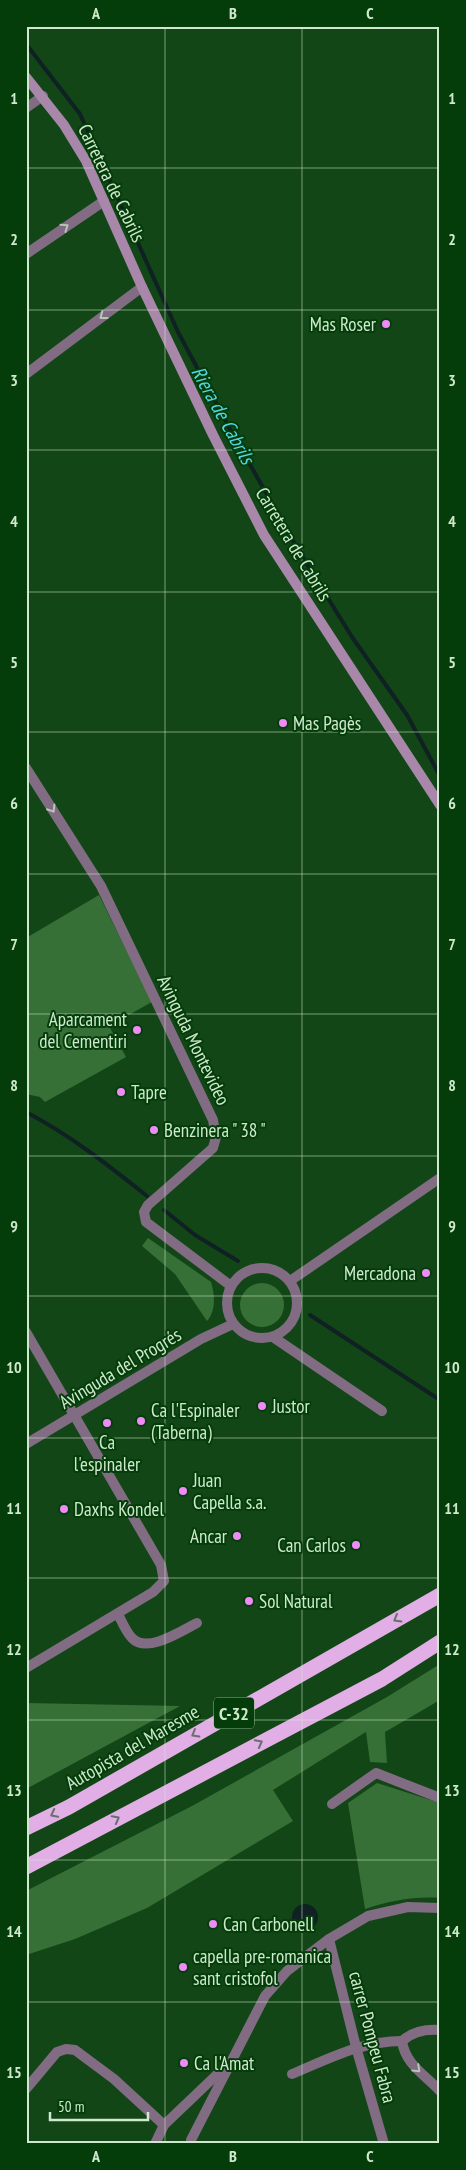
<svg xmlns="http://www.w3.org/2000/svg" width="466" height="2170" font-family="'PT Sans Narrow',sans-serif">
<rect width="100%" height="100%" fill="#124616"/>
<g fill="#367037">
<path d="M99,895L152,1002L109,1026L126,1057L45,1102L40,1097L26,1094V938Z"/>
<path d="M148,1238L211,1282C215,1295 216,1311 207,1321L175,1274L142,1246Z"/>
<circle cx="262" cy="1305" r="22"/>
<path d="M440,1664V1700L385,1732L387,1763L370,1762L366,1732L273,1790L293,1821L147,1908L75,1939L26,1955V1891L192,1806L387,1697Z"/>
<path d="M26,1703L180,1706L26,1789Z"/>
<path d="M377,1783L440,1803V1898C415,1896 389,1901 365,1909L348,1803Z"/>
</g>
<circle fill="#102123" cx="305" cy="1917" r="13"/>
<g fill="none" stroke-linecap="round" stroke-linejoin="round">
<g stroke="#102123" stroke-width="4">
<path d="M26,44L80,114L178,332L231,431L300,553L352,637L407,715L440,776"/>
<path d="M26,1112C70,1135 108,1165 147,1196"/>
<path d="M164,1210L195,1235L238,1261"/>
<path d="M310,1315L440,1400"/>
</g>
<g stroke="#816c83" stroke-width="10">
<path d="M26,108L43,96"/>
<path d="M26,254L104,201"/>
<path d="M26,374L142,287"/>
<path d="M26,768L101,886L213,1120L216,1137L213,1148L148,1205L144,1212L146,1222L231,1286"/>
<circle cx="262" cy="1303" r="35"/>
<path d="M290,1281L440,1178"/>
<path d="M26,1332L161,1565L164,1581L153,1592L26,1668"/>
<path d="M273,1337L382,1411"/>
<path d="M26,1444L201,1339L233,1324"/>
<path d="M118,1614C122,1622 126,1632 132,1638C147,1654 181,1631 197,1623"/>
<path d="M332,1804L376,1773L440,1798"/>
<path d="M329,1939L356,2047L384,2144"/>
<path d="M402,2041C405,2064 425,2075 440,2091"/>
<path d="M402,2041C412,2032 426,2029 440,2030"/>
<path d="M292,2074C328,2059 362,2041 402,2041"/>
<path d="M26,2089L57,2052L66,2049L75,2050L114,2079L164,2125"/>
<path d="M155,2144L164,2125L228,2064"/>
<path d="M191,2144V2140L265,1996L287,1971L329,1939L368,1916L408,1907L440,1908"/>
</g>
<path stroke="#a987ab" stroke-width="10" d="M26,77L64,125L86,161L142,287L213,435L264,535L440,805"/>
<g stroke="#e2aee6" stroke-width="15">
<path d="M26,1828L69,1807L440,1595"/>
<path d="M26,1867L382,1679L440,1642"/>
</g>
</g>
<defs><path id="oneway-chevron" d="M-2-3.5L2.5 0L-2 3.5" fill="none" stroke-width="1.6" stroke-linecap="round" stroke-linejoin="round" transform="scale(1.25)"/></defs>
<g stroke="#b7c4b7">
<use href="#oneway-chevron" transform="translate(65 227) rotate(-35)"/>
<use href="#oneway-chevron" transform="translate(103 316) rotate(143)"/>
<use href="#oneway-chevron" transform="translate(52 809) rotate(58)"/>
<use href="#oneway-chevron" transform="translate(417 2069) rotate(44)"/>
</g>
<g stroke="#686f6d">
<use href="#oneway-chevron" transform="translate(397 1619) rotate(150)"/>
<use href="#oneway-chevron" transform="translate(195 1734) rotate(150)"/>
<use href="#oneway-chevron" transform="translate(259 1743) rotate(-28)"/>
<use href="#oneway-chevron" transform="translate(54 1814) rotate(153)"/>
<use href="#oneway-chevron" transform="translate(116 1819) rotate(-28)"/>
</g>
<path fill="none" stroke="#cee9cd" stroke-width="1" stroke-opacity="0.55" d="M165,26V2144M302,26V2144M26,168H440M26,310H440M26,450H440M26,592H440M26,732H440M26,874H440M26,1014H440M26,1156H440M26,1296H440M26,1438H440M26,1578H440M26,1720H440M26,1860H440M26,2002H440"/>
<g fill="#ef8bf7" stroke="#043c0a" stroke-width="2">
<circle cx="386" cy="324" r="5"/>
<circle cx="283" cy="723" r="5"/>
<circle cx="137" cy="1030" r="5"/>
<circle cx="121" cy="1092" r="5"/>
<circle cx="154" cy="1130" r="5"/>
<circle cx="426" cy="1273" r="5"/>
<circle cx="262" cy="1406" r="5"/>
<circle cx="141" cy="1421" r="5"/>
<circle cx="107" cy="1423" r="5"/>
<circle cx="183" cy="1491" r="5"/>
<circle cx="64" cy="1509" r="5"/>
<circle cx="237" cy="1536" r="5"/>
<circle cx="356" cy="1545" r="5"/>
<circle cx="249" cy="1601" r="5"/>
<circle cx="213" cy="1924" r="5"/>
<circle cx="183" cy="1967" r="5"/>
<circle cx="184" cy="2063" r="5"/>
</g>
<g text-anchor="middle" dominant-baseline="central" stroke-width="4" stroke-linejoin="round" paint-order="stroke">
<rect fill="#043c0a" stroke="#91b592" stroke-width="1" x="214" y="1697.5" width="40" height="31" rx="4"/>
<g font-size="18" font-weight="bold" fill="#cee9cd">
<text x="234" y="1713">C-32</text>
</g>
<g font-size="19" fill="#cee9cd" stroke="#043c0a">
<text transform="translate(112 183) rotate(64)">Carretera de Cabrils</text>
<text transform="translate(294 544) rotate(59)">Carretera de Cabrils</text>
<text transform="translate(194 1040) rotate(64)">Avinguda Montevideo</text>
<text transform="translate(120 1368) rotate(-31)">Avinguda del Progrés</text>
<text transform="translate(132 1747) rotate(-30)">Autopista del Maresme</text>
<text transform="translate(373 2037) rotate(75)">carrer Pompeu Fabra</text>
</g>
<g font-size="19" fill="#cee9cd" stroke="#043c0a" text-anchor="start">
<text x="376" y="324" text-anchor="end">Mas Roser</text>
<text x="293" y="723">Mas Pagès</text>
<text x="127" y="1019" text-anchor="end">Aparcament<tspan x="127" dy="22">del Cementiri</tspan></text>
<text x="131" y="1092">Tapre</text>
<text x="164" y="1130">Benzinera " 38 "</text>
<text x="416" y="1273" text-anchor="end">Mercadona</text>
<text x="272" y="1406">Justor</text>
<text x="151" y="1410">Ca l'Espinaler<tspan x="151" dy="22">(Taberna)</tspan></text>
<text x="107" y="1442" text-anchor="middle">Ca<tspan x="107" dy="22">l'espinaler</tspan></text>
<text x="193" y="1480">Juan<tspan x="193" dy="22">Capella s.a.</tspan></text>
<text x="74" y="1509">Daxhs Kondel</text>
<text x="227" y="1536" text-anchor="end">Ancar</text>
<text x="346" y="1545" text-anchor="end">Can Carlos</text>
<text x="259" y="1601">Sol Natural</text>
<text x="223" y="1924">Can Carbonell</text>
<text x="193" y="1956">capella pre-romanica<tspan x="193" dy="22">sant cristofol</tspan></text>
<text x="194" y="2063">Ca l'Amat</text>
</g>
<g font-size="20" font-style="italic" fill="#53d8e5" stroke="#043c0a">
<text transform="translate(223 415) rotate(61)">Riera de Cabrils</text>
</g>
</g>
<rect width="466" height="2170" fill="none" stroke="#043c0a" stroke-width="55"/>
<path d="M50 2112v8h98v-8" fill="none" stroke="#cee9cd" stroke-width="2.5"/>
<text x="58" y="2112" font-size="15" fill="#cee9cd" stroke="#043c0a" stroke-width="4" paint-order="stroke">50 m</text>
<rect x="28" y="28" width="410" height="2114" fill="none" stroke="#cee9cd" stroke-width="2"/>
<g font-size="16" text-anchor="middle" font-weight="bold" fill="#cee9cd">
<text x="96" y="19">A</text>
<text x="233" y="19">B</text>
<text x="370" y="19">C</text>
<text x="14" y="104">1</text>
<text x="452" y="104">1</text>
<text x="14" y="245">2</text>
<text x="452" y="245">2</text>
<text x="14" y="386">3</text>
<text x="452" y="386">3</text>
<text x="14" y="527">4</text>
<text x="452" y="527">4</text>
<text x="14" y="668">5</text>
<text x="452" y="668">5</text>
<text x="14" y="809">6</text>
<text x="452" y="809">6</text>
<text x="14" y="950">7</text>
<text x="452" y="950">7</text>
<text x="14" y="1091">8</text>
<text x="452" y="1091">8</text>
<text x="14" y="1232">9</text>
<text x="452" y="1232">9</text>
<text x="14" y="1373">10</text>
<text x="452" y="1373">10</text>
<text x="14" y="1514">11</text>
<text x="452" y="1514">11</text>
<text x="14" y="1655">12</text>
<text x="452" y="1655">12</text>
<text x="14" y="1796">13</text>
<text x="452" y="1796">13</text>
<text x="14" y="1937">14</text>
<text x="452" y="1937">14</text>
<text x="14" y="2078">15</text>
<text x="452" y="2078">15</text>
<text x="96" y="2162">A</text>
<text x="233" y="2162">B</text>
<text x="370" y="2162">C</text>
</g>
</svg>
